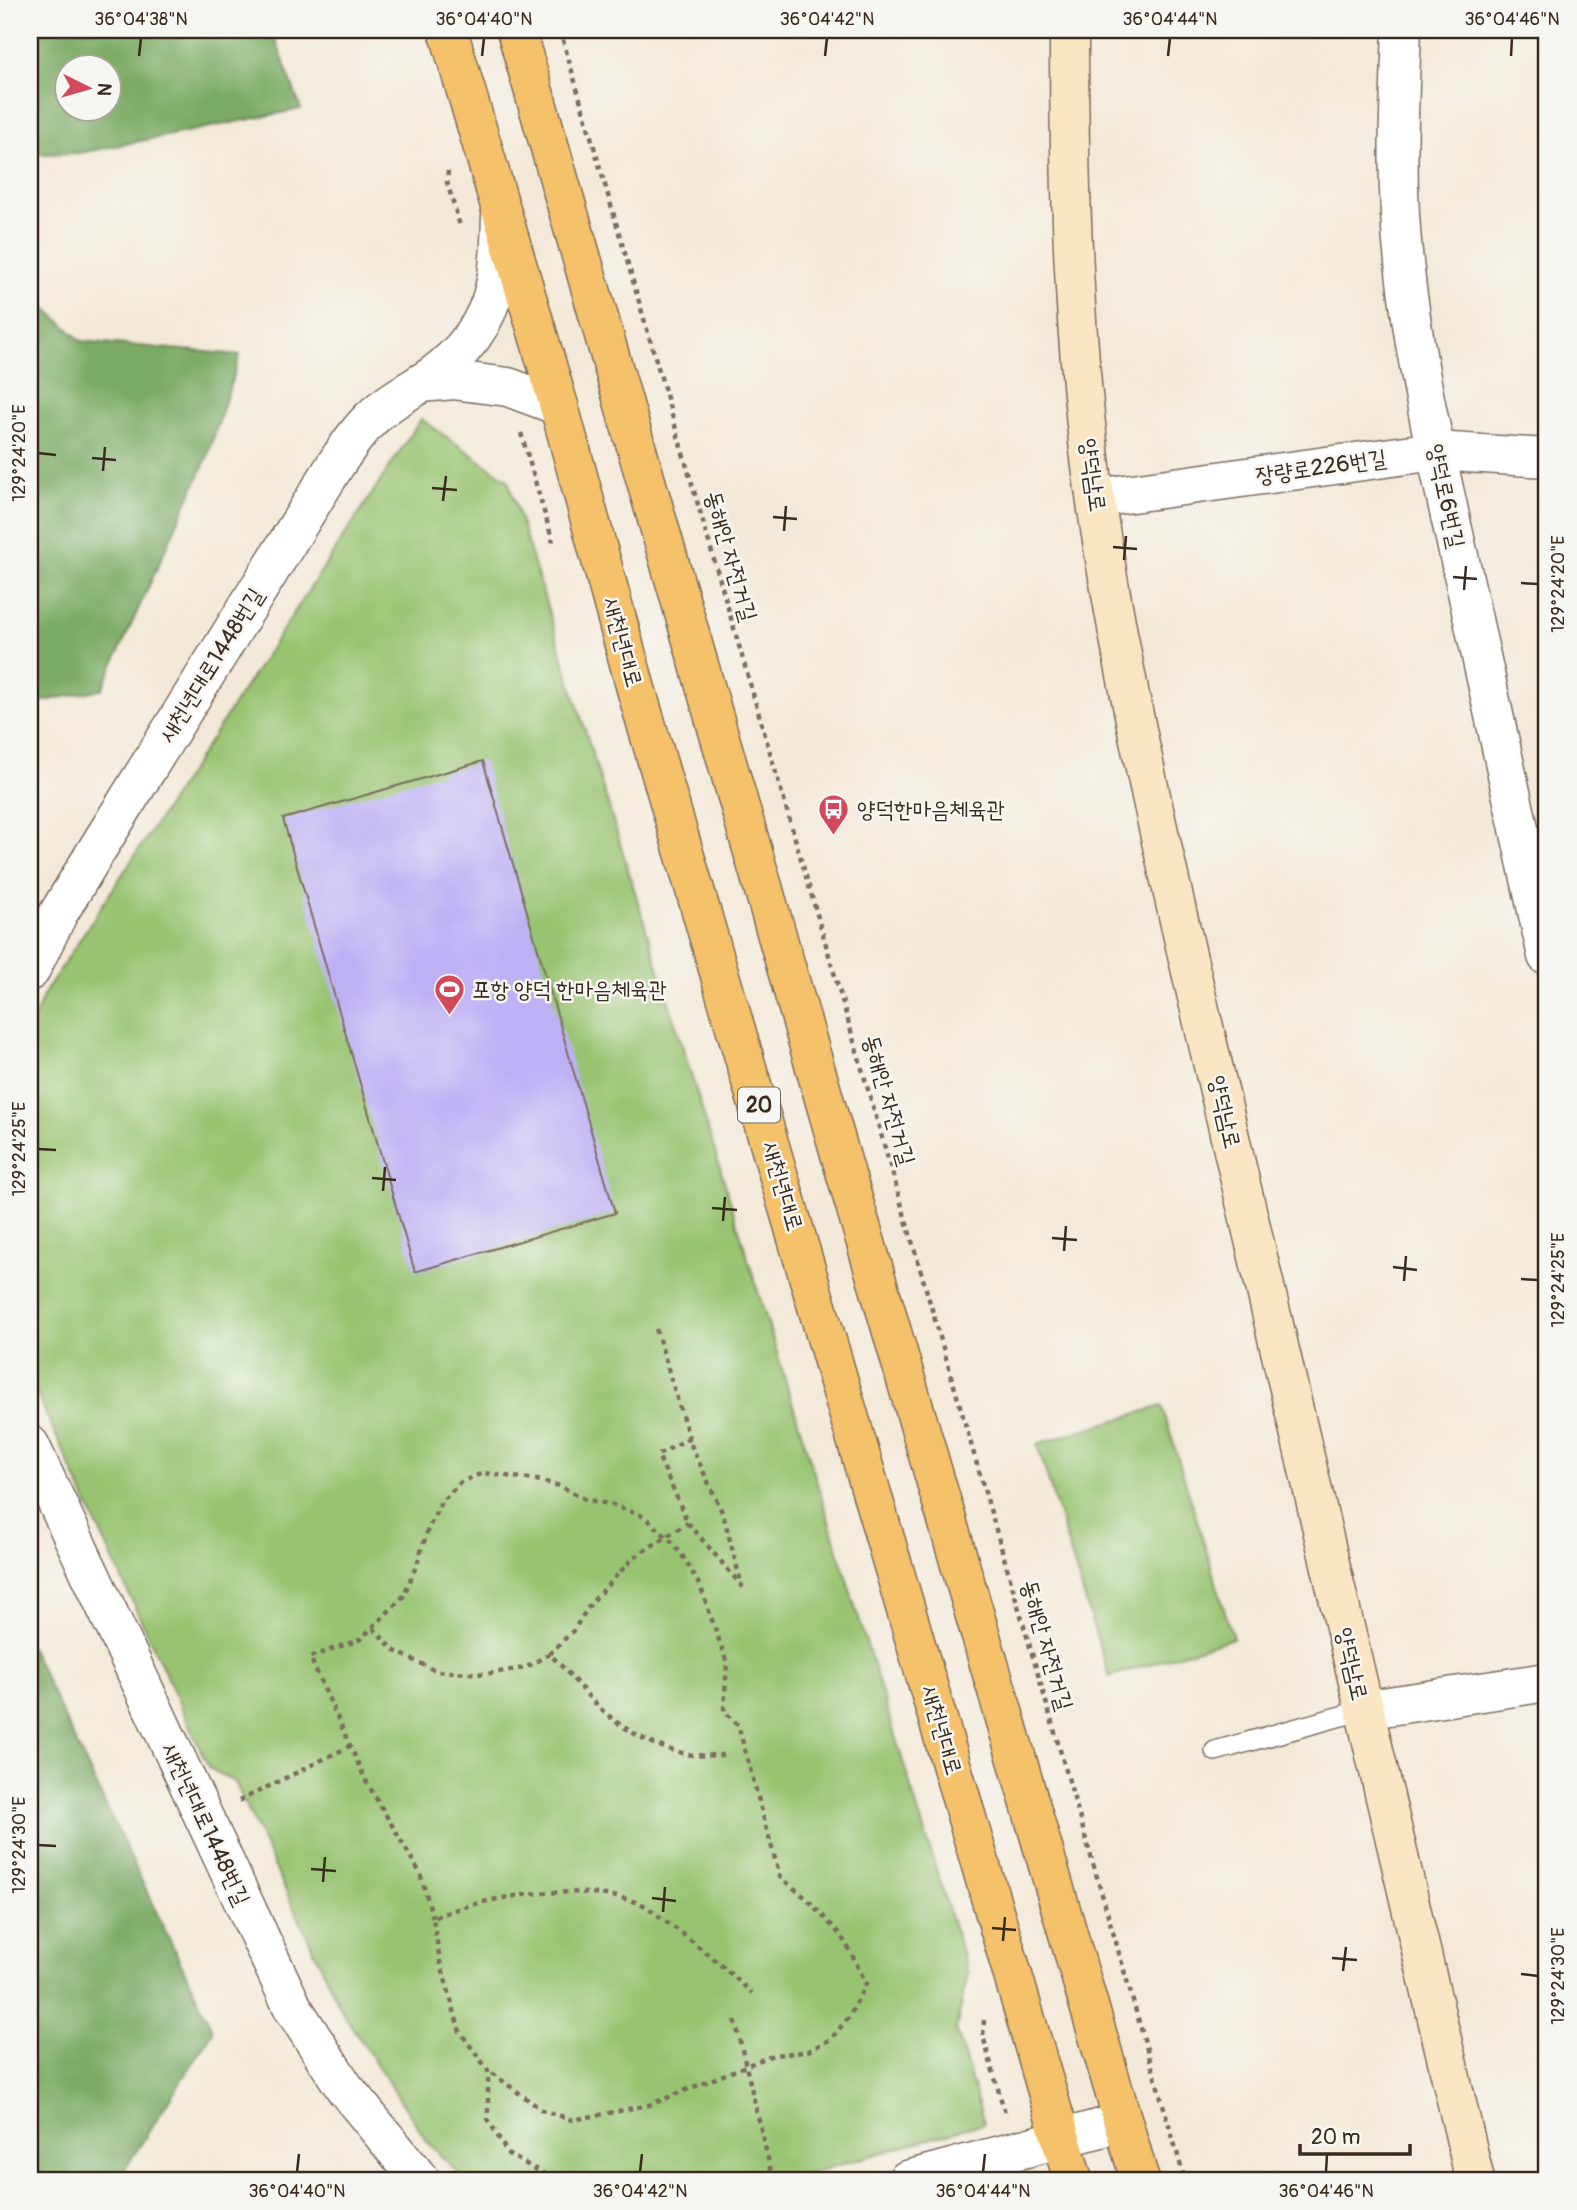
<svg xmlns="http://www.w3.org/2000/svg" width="1577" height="2210" font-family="Pangolin,'Poor Story',sans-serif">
<rect width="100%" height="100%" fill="#f6f6f2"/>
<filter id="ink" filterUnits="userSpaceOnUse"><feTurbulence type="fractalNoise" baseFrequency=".0143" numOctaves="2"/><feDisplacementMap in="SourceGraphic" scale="14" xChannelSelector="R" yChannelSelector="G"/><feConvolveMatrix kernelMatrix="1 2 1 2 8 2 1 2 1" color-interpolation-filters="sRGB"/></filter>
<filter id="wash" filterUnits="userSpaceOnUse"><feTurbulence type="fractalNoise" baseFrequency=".00686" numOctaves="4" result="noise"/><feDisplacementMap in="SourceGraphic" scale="28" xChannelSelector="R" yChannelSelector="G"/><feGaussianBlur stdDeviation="1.57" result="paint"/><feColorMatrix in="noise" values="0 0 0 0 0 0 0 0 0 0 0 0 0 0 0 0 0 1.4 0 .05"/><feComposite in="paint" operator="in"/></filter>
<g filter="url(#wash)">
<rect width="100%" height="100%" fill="#f4e9d8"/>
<g fill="#98c471" stroke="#6a7748" stroke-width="2">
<path d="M421,419L508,480L968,1973L956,2029L984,2123L787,2180H464L427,2141L343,2013L235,1782L209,1768L30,1379V1029L44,994Z"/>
<path d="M1162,1406L1233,1638L1109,1677L1037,1444Z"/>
</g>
<g fill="#7aaa63" stroke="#5a6a40" stroke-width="2" fill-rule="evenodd">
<path d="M30,30H272L301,109L80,153L30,154ZM66,66H108V108H66Z"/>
<path d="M30,293L81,341L240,355L207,458L102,689L30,704Z"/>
<path d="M30,1646L213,2031L118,2180H30Z"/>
</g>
<g id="blocks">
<path fill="#beb0f5" d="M483,761L615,1213L415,1272L283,819Z"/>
</g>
</g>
<g filter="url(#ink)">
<use href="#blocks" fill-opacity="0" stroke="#7c6d5f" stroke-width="2"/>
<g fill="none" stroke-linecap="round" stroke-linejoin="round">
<defs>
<path id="lane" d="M1215,1751L1363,1710"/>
<g id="street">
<path d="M1402,30C1399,107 1395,185 1404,262C1415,367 1440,471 1463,574C1491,701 1519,829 1547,956"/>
<path d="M421,383L453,380L508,387L559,406"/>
<path d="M1096,498L1435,451L1547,458"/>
<path d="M30,971L58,914L98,848L336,464C348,446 360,428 376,414C389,402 405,393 420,384C451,365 480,335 491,300C500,273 500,244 501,216"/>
<path d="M30,1445L293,2008L344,2087L420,2180"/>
<path d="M1363,1710L1547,1682"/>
<path d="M907,2180L1123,2122"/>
</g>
<path id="secondary" d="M1069,30C1069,188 1073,346 1096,503C1131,735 1190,964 1243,1193C1319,1522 1396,1851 1475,2180"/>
<g id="primary">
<path d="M448,30L559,406L636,689L1073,2180"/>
<path d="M516,30L842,1161L1140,2180"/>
</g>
</defs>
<use href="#lane" stroke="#7c6d5f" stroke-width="22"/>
<use href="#street" stroke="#7c6d5f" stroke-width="41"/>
<use href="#secondary" stroke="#7c6d5f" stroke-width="41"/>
<use href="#primary" stroke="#7c6d5f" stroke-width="41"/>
<g stroke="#7c6d5f" stroke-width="4.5" stroke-dasharray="5 5" stroke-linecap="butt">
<path d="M560,30L1185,2180"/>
<path d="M448,171L447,182L460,226"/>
<path d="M521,433L553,542"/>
<path d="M656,1329L689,1438L691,1445L723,1514L742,1586L688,1523L658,1455L689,1438"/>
<path d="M373,1628L395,1651L436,1671L486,1674L525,1668L549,1654C564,1667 576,1683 590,1698C615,1726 656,1750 693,1755C704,1756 716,1755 726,1755"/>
<path d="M549,1654L573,1631L591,1603L634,1557L688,1523"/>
<path d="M239,1801L350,1746"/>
<path d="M433,1918L420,1873L366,1781L310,1657L361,1639L403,1597L417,1564L428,1529L441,1502L461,1482L483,1473L537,1480L560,1486L585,1499L613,1505L645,1517L672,1542L686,1561L701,1588L727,1663L724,1711L738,1725L780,1877L806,1898L837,1931L847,1945L866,1983L849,2017L831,2039L806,2052L773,2055L649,2105L573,2120L542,2110L488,2070"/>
<path d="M735,2020L773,2180"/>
<path d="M984,2020L983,2036L1006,2117"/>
<path d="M555,2180L508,2154L488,2119V2070L460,2032L440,1961L433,1918C491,1894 578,1882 639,1903C648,1906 657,1915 665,1921C696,1943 724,1968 752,1993"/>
</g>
<use href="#lane" stroke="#fff" stroke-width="19"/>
<use href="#street" stroke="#fff" stroke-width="38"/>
<use href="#secondary" stroke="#fbe6c4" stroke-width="38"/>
<use href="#primary" stroke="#f5c16b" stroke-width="38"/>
</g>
</g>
<path fill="none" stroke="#3b2a1e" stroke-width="2.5" d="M139,56L141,38M482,56L484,38M825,56L827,38M1168,56L1170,38M1511,56L1512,38M38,453L56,455M92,458L116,460M103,471L105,447M432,488L457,490M443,501L446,476M773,517L797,519M784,531L786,506M1113,547L1137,549M1124,560L1126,536M1453,577L1477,579M1521,583L1538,584M1464,590L1466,566M38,1149L56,1150M372,1178L396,1180M383,1191L385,1167M712,1208L737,1210M723,1221L725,1197M1052,1238L1077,1240M1064,1251L1066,1226M1393,1267L1417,1270M1521,1279L1538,1280M1404,1281L1406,1256M38,1845L56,1846M311,1869L336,1871M323,1882L325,1857M652,1898L676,1901M663,1912L665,1887M992,1928L1016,1930M1003,1941L1005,1917M1332,1958L1357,1960M1343,1971L1346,1947M1521,1974L1538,1976M297,2172L299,2154M640,2172L642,2154M983,2172L985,2154M1326,2172L1327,2154"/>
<defs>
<symbol id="bus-pin" viewBox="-11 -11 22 30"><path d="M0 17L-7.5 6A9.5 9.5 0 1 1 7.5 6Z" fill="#d1495b" stroke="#f6f6f2"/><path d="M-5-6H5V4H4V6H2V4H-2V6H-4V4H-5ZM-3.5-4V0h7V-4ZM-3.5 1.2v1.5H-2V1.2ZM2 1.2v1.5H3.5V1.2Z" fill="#fff"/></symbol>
<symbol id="stadium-pin" viewBox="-11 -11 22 30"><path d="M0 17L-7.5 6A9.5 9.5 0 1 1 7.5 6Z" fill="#d1495b" stroke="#f6f6f2"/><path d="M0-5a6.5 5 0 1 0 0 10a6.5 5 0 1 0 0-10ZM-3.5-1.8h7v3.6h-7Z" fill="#fff"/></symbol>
</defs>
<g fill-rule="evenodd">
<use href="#bus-pin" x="816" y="792" width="35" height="47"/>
<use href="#stadium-pin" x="432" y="972" width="35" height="47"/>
</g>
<g text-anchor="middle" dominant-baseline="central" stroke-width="5" stroke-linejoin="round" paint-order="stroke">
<rect fill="#f6f6f2" stroke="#73675e" stroke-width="2" x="738" y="1087.5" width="42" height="35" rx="5"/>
<g font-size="21" font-weight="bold" fill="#3b2a1e">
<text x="759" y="1105">20</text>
</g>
<g font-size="23" fill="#3b2a1e" stroke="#f6f6f2">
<text transform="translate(1321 467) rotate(-8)">장량로226번길</text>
<text transform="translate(1093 475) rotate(82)">양덕남로</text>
<text transform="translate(1446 496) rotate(78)">양덕로6번길</text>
<text transform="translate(731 556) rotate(74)">동해안 자전거길</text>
<text transform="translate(623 642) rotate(75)">새천년대로</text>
<text transform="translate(211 665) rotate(-58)">새천년대로1448번길</text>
<text transform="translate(889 1100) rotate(74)">동해안 자전거길</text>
<text transform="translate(1225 1112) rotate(77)">양덕남로</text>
<text transform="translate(783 1186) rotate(74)">새천년대로</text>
<text transform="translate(1047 1645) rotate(74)">동해안 자전거길</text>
<text transform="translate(1352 1664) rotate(77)">양덕남로</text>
<text transform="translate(942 1730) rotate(74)">새천년대로</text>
<text transform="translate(206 1824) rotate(65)">새천년대로1448번길</text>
</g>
<g font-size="23" fill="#3b2a1e" stroke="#f6f6f2" text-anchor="start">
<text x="857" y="809">양덕한마음체육관</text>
<text x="472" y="989">포항 양덕 한마음체육관</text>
</g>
</g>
<rect width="1577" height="2210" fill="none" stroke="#f6f6f2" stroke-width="77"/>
<g transform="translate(88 88) rotate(95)"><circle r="33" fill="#f6f6f2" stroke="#aba49d" stroke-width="2"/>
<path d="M0-5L12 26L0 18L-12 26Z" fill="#d1495b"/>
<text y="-10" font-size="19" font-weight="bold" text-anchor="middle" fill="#3b2a1e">N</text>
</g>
<path d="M1300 2144v10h110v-10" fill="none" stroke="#3b2a1e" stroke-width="3.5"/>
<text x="1311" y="2144" font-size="21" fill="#3b2a1e" stroke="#f6f6f2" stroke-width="5" paint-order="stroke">20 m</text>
<rect x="38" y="38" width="1500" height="2134" fill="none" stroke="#3b2a1e" stroke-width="2.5"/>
<g font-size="18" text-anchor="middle" fill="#3b2a1e">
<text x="141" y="25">36°04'38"N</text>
<text x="484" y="25">36°04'40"N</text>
<text x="827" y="25">36°04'42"N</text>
<text x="1170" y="25">36°04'44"N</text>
<text x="1512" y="25">36°04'46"N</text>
<text transform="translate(19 453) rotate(-90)" y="6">129°24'20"E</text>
<text transform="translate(1558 584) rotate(-90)" y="6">129°24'20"E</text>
<text transform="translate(19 1149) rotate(-90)" y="6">129°24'25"E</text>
<text transform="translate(1558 1280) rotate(-90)" y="6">129°24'25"E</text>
<text transform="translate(19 1845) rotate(-90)" y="6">129°24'30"E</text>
<text transform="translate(1558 1976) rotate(-90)" y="6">129°24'30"E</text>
<text x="297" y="2197">36°04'40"N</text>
<text x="640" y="2197">36°04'42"N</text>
<text x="983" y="2197">36°04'44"N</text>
<text x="1326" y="2197">36°04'46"N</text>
</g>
</svg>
